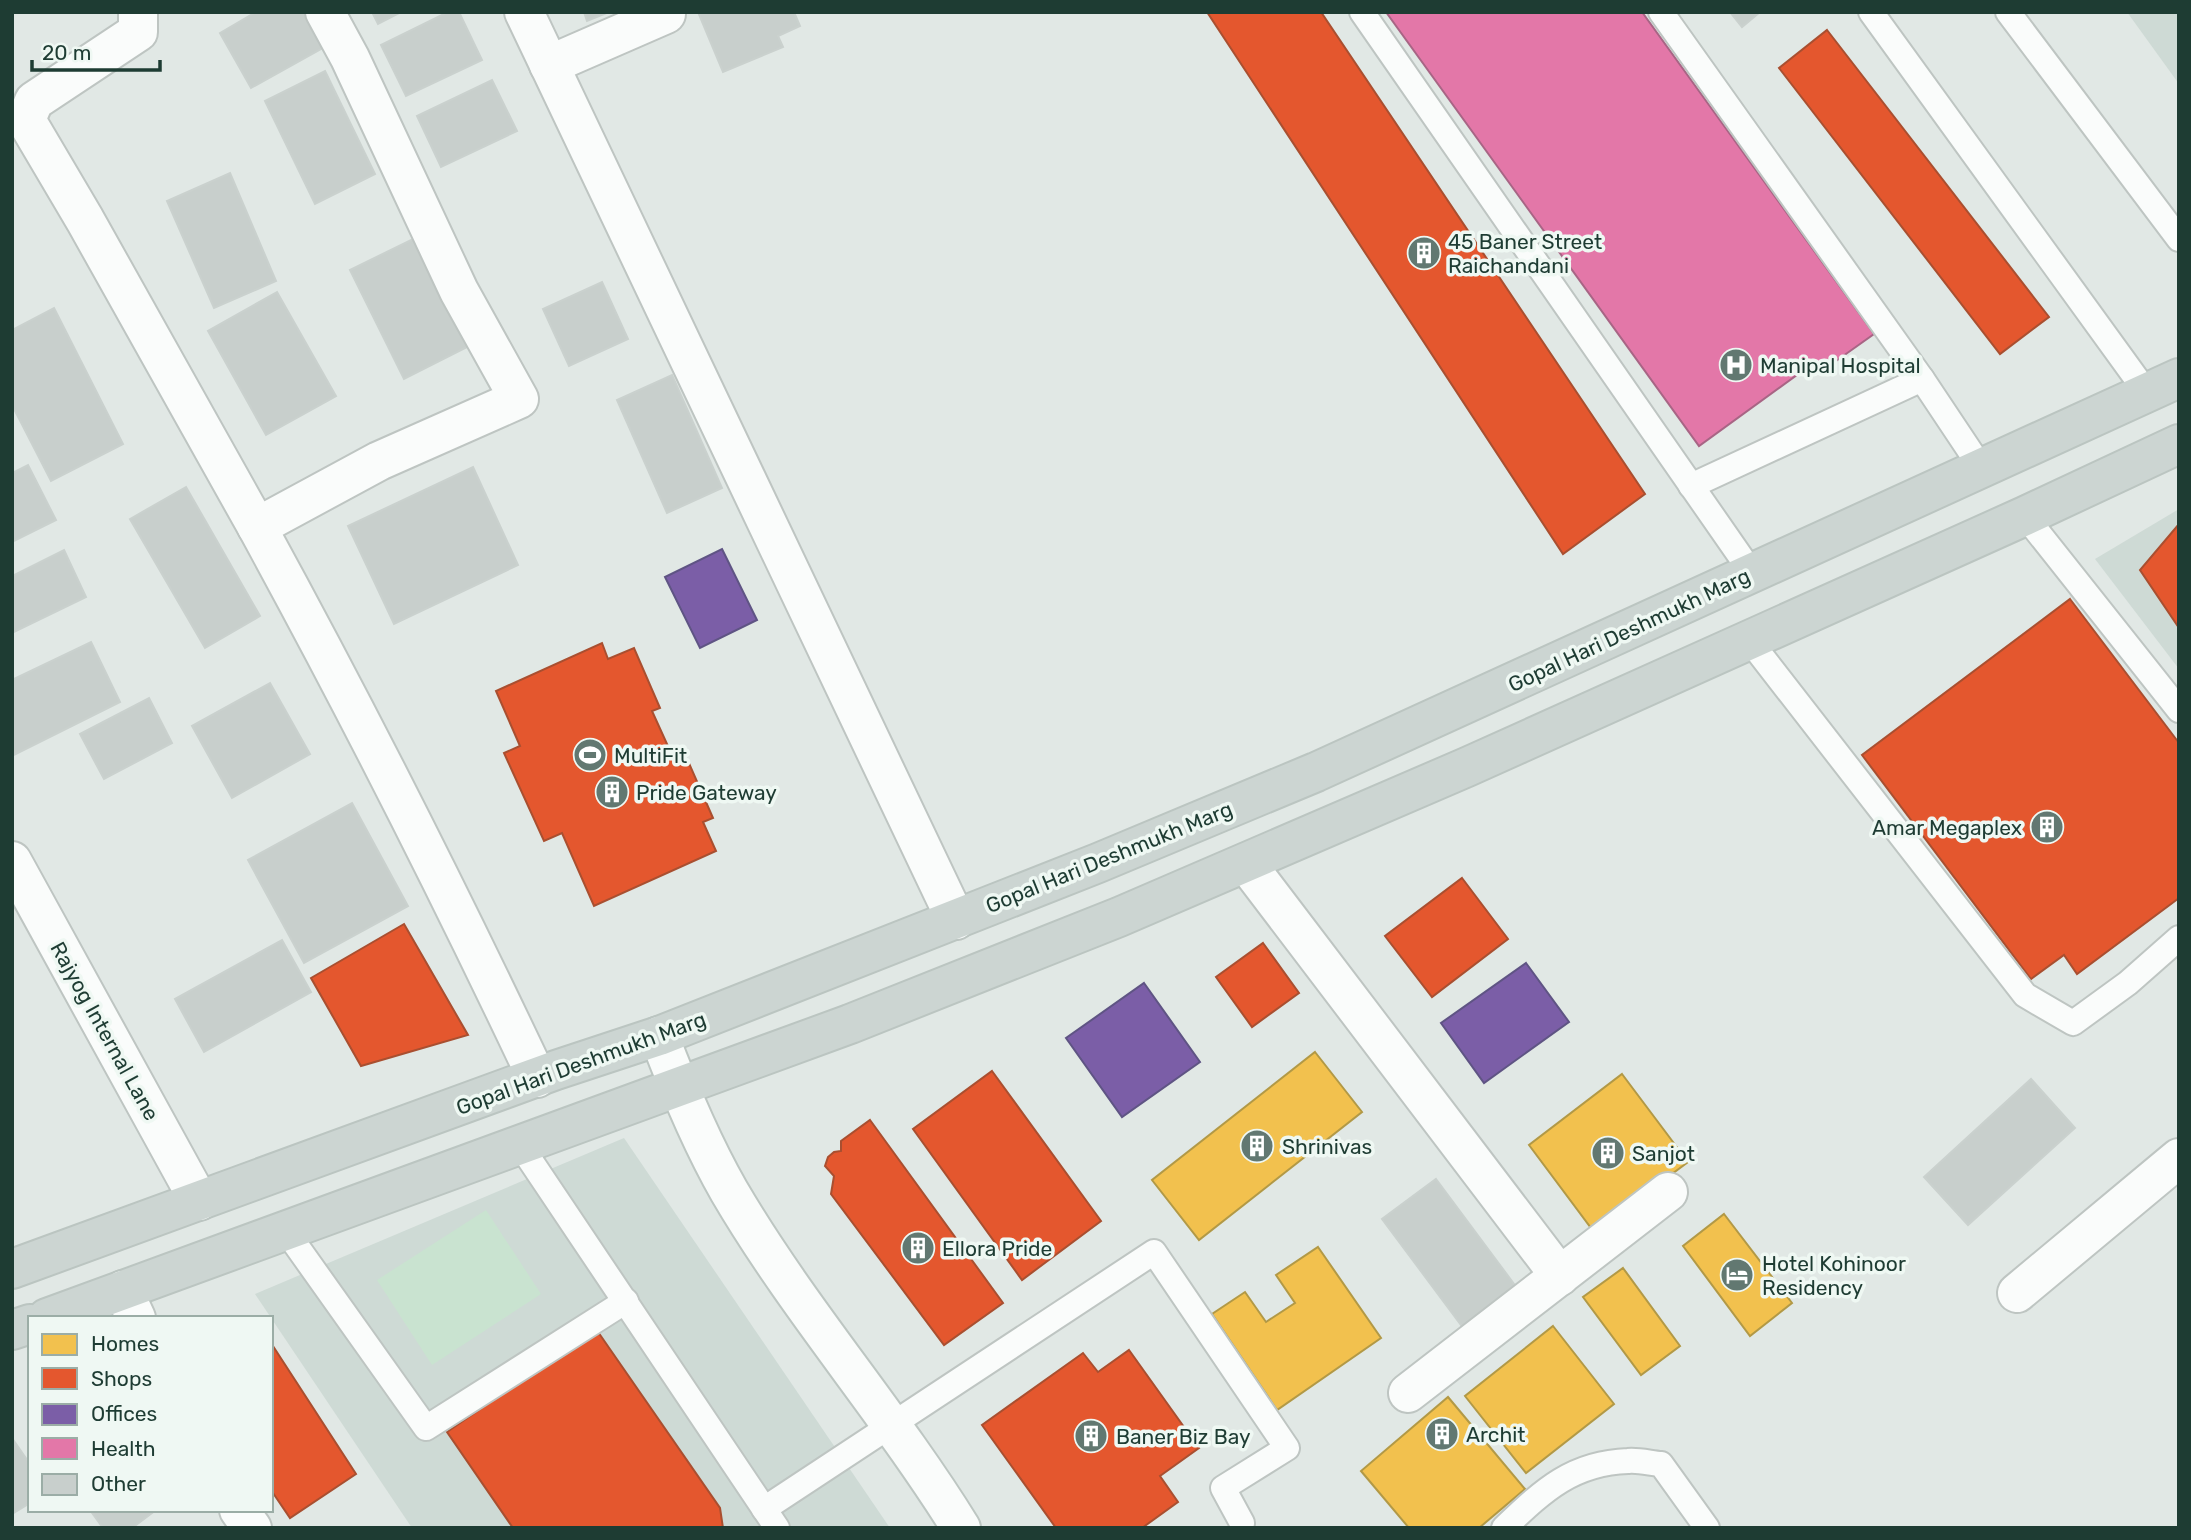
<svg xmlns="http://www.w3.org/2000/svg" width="2191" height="1540" font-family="Rubik,sans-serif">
<rect width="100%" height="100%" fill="#e1e8e5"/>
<g fill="#cedad5">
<path d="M2127,12H2179V84Z"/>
<path d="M2179,509V669L2095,559Z"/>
<path d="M624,1138L890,1528H412L255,1294Z"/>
</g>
<path fill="#c9e3d0" d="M486,1210L541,1294L432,1365L377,1280Z"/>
<g fill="#f2c14e" stroke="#b29946" stroke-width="2">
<path d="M1315,1052L1362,1112L1199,1240L1152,1180Z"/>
<path d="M1622,1074L1688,1162L1594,1232L1529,1145Z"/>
<path d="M1724,1214L1792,1303L1750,1336L1683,1246Z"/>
<path d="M1318,1247L1381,1338L1277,1410L1212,1314L1245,1292L1266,1322L1295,1303L1276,1275Z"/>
<path d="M1623,1268L1680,1346L1641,1375L1583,1297Z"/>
<path d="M1553,1326L1614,1404L1526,1473L1465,1396Z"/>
<path d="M1448,1397L1525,1489L1479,1528H1409L1361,1471Z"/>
</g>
<g fill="#e4572e" stroke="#a94f30" stroke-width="2">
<path d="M1207,12H1321L1645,494L1563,554Z"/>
<path d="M1827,30L2049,317L2000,354L1779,68Z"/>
<path d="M2179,524V628L2140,570Z"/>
<path d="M2070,599L2179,743V898L2077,974L2064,955L2031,979L1862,755Z"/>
<path d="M602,643L608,659L634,648L660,708L652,711L677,766L688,761L713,818L703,822L716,851L594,906L562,833L544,841L504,753L520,746L496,691Z"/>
<path d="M1462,878L1508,939L1432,997L1385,936Z"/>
<path d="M404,924L468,1035L361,1066L311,978Z"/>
<path d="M1263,943L1299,993L1252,1027L1216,977Z"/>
<path d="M992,1071L1101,1221L1022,1280L913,1129Z"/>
<path d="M870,1120L1003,1303L944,1345L831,1194L834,1176L825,1166L828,1157L834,1152L841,1151V1141Z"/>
<path d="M596,1329L720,1508L723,1528H513L447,1432Z"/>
<path d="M271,1343L356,1474L290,1518L271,1490Z"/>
<path d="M1129,1350L1199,1448L1160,1476L1178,1502L1142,1528H1056L982,1425L1083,1353L1098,1372Z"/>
</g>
<g fill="#7b5ea7" stroke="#5f5484" stroke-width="2">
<path d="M722,549L757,620L700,648L665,577Z"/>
<path d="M1526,963L1569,1022L1484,1083L1441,1023Z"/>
<path d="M1144,983L1200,1062L1122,1117L1066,1038Z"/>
</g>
<path fill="#e377a8" stroke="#a86585" stroke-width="2" d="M1386,12H1642L1874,334L1822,371L1815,362L1699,446Z"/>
<g fill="#c8cfcc" stroke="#cad1ce" stroke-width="2">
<path d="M256,12H310L328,45L251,88L220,33Z"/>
<path d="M372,12H401L378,24Z"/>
<path d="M448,12H459L482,60L406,96L381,45Z"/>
<path d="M584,12H609L587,21Z"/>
<path d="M698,12H794L800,26L778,36L783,47L723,72Z"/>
<path d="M1730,12H1760L1742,27Z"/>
<path d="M325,71L375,174L315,204L265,101Z"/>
<path d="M492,80L517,131L441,167L417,116Z"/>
<path d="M230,173L276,281L214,308L167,201Z"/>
<path d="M413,239L467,347L404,379L350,270Z"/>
<path d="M602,282L628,339L569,366L543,309Z"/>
<path d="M277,292L336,396L266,435L208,331Z"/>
<path d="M54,308L123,444L51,481L12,405V330Z"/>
<path d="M672,375L722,488L667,513L617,400Z"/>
<path d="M28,465L56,520L12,542V473Z"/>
<path d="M473,467L518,565L394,624L348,526Z"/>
<path d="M186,487L260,616L205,648L130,519Z"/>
<path d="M64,550L86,597L12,633V576Z"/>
<path d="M91,642L120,702L12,756V680Z"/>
<path d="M270,683L310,754L232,798L192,726Z"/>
<path d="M149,698L172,743L104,779L80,734Z"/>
<path d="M352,803L408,906L304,963L248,860Z"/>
<path d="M282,940L311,992L204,1052L175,999Z"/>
<path d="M2031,1079L2075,1128L1968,1225L1924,1177Z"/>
<path d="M1436,1179L1520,1292L1467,1333L1382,1219Z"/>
<path d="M12,1438L30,1464V1503L12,1514Z"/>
<path d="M90,1510H156L132,1528H103Z"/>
</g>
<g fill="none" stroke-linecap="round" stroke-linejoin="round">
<defs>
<g id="lane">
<path d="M1362,12L1752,573"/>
<path d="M1661,12L1922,379L1691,486"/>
<path d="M1871,12L2147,393"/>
<path d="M2008,12L2179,239"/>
<path d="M1922,379L1982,469"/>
<path d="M2025,516L2179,710"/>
<path d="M1749,640L2025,995L2073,1023L2128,983L2179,938"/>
<path d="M520,1145L777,1528"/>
<path d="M286,1231L426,1428L626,1301"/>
<path d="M764,1509L1154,1252L1287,1448L1223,1488L1242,1523"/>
<path d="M1504,1528C1542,1492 1571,1463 1628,1461C1638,1460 1650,1463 1661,1464L1707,1528"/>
</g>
<g id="street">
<path d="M138,12V32L34,101L26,120L85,220L257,527"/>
<path d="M325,12L350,58L459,291L519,399L379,461L257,527C356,708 449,892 537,1078"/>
<path d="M524,12L956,920"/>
<path d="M549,65L666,14"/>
<path d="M12,861L199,1201"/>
<path d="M1246,863L1560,1276"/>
<path d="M123,1290L136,1318"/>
<path d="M2017,1293L2179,1158"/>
<path d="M1408,1393L1668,1192"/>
<path d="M239,1510L252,1528"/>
</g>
<path id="secondary" d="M659,1036C679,1089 701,1142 729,1191C798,1309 889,1412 961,1528"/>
<g id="primary">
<path d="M12,1269L556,1070L659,1036L1098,863L1316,772L2179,378"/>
<path d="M47,1318L850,1024L1119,917L1467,767L2025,516L2179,444"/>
<path d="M12,1330L30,1324"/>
</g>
</defs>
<use href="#lane" stroke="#bec5c2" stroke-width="28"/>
<use href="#street" stroke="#bec5c2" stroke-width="42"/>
<use href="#secondary" stroke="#bdc6c2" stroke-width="42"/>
<use href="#primary" stroke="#bbc5c1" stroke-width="42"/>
<use href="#lane" stroke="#fafcfb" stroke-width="24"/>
<use href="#street" stroke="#fafcfb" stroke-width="38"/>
<use href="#secondary" stroke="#fafcfb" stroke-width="38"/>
<use href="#primary" stroke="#ccd5d2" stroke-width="38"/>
</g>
<defs>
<symbol id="building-disc" viewBox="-11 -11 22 22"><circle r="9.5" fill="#627871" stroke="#eff8f3"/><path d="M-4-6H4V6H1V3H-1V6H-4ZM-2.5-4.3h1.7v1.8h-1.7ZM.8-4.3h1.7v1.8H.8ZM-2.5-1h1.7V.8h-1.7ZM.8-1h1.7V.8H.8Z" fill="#fff"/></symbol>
<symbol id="hospital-disc" viewBox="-11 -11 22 22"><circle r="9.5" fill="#627871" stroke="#eff8f3"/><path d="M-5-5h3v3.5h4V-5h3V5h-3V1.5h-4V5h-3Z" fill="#fff"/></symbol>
<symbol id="stadium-disc" viewBox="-11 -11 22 22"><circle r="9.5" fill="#627871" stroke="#eff8f3"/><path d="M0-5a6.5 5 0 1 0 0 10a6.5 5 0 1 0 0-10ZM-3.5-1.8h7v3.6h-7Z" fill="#fff"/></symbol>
<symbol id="hotel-disc" viewBox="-11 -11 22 22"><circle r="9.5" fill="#627871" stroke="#eff8f3"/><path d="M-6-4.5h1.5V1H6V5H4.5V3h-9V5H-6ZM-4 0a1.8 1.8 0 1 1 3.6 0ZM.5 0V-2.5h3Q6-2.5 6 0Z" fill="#fff"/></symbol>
</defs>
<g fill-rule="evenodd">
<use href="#building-disc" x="1405" y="234" width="38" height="38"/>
<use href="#hospital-disc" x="1717" y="346" width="38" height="38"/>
<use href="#stadium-disc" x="571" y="736" width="38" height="38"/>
<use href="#building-disc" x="593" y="773" width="38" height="38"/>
<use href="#building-disc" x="2028" y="808" width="38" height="38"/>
<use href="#building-disc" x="1238" y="1127" width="38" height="38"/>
<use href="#building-disc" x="1589" y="1134" width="38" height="38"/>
<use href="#building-disc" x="899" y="1229" width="38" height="38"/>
<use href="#hotel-disc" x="1718" y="1256" width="38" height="38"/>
<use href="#building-disc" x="1423" y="1415" width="38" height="38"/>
<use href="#building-disc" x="1072" y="1417" width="38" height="38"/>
</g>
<g text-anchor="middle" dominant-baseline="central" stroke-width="7" stroke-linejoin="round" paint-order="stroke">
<g font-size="21" fill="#1e3c33" stroke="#eff8f3" text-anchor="start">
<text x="1448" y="241">45 Baner Street<tspan x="1448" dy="24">Raichandani</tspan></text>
<text x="1760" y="365">Manipal Hospital</text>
<text x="614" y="755">MultiFit</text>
<text x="636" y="792">Pride Gateway</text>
<text x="2022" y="827" text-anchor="end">Amar Megaplex</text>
<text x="1282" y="1146">Shrinivas</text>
<text x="1632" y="1153">Sanjot</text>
<text x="942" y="1248">Ellora Pride</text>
<text x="1762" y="1263">Hotel Kohinoor<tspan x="1762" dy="24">Residency</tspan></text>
<text x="1466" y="1434">Archit</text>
<text x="1116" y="1436">Baner Biz Bay</text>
</g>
<g font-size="21" fill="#1e3c33" stroke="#eff8f3">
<text transform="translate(1629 630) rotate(-25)">Gopal Hari Deshmukh Marg</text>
<text transform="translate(1109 857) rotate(-22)">Gopal Hari Deshmukh Marg</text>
<text transform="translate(105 1031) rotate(61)">Rajyog Internal Lane</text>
<text transform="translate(581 1063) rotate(-20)">Gopal Hari Deshmukh Marg</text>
</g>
</g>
<rect width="2191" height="1540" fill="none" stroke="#1e3c33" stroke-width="28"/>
<rect x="28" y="1316" width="245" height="196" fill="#eff8f3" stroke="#9bada6" stroke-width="2"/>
<rect x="42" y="1334" width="35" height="21" fill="#f2c14e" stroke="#9bada6" stroke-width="2"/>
<text x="91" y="1351" font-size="21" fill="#1e3c33">Homes</text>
<rect x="42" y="1368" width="35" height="21" fill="#e4572e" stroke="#9bada6" stroke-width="2"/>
<text x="91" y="1386" font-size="21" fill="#1e3c33">Shops</text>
<rect x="42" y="1404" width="35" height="21" fill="#7b5ea7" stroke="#9bada6" stroke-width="2"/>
<text x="91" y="1421" font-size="21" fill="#1e3c33">Offices</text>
<rect x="42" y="1438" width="35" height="21" fill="#e377a8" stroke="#9bada6" stroke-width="2"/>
<text x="91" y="1456" font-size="21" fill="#1e3c33">Health</text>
<rect x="42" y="1474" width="35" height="21" fill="#c8cfcc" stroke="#9bada6" stroke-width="2"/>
<text x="91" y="1491" font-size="21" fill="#1e3c33">Other</text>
<path d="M32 60v10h128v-10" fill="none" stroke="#1e3c33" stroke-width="3.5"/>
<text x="42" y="60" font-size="21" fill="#1e3c33" stroke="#eff8f3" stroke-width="5" paint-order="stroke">20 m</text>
</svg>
